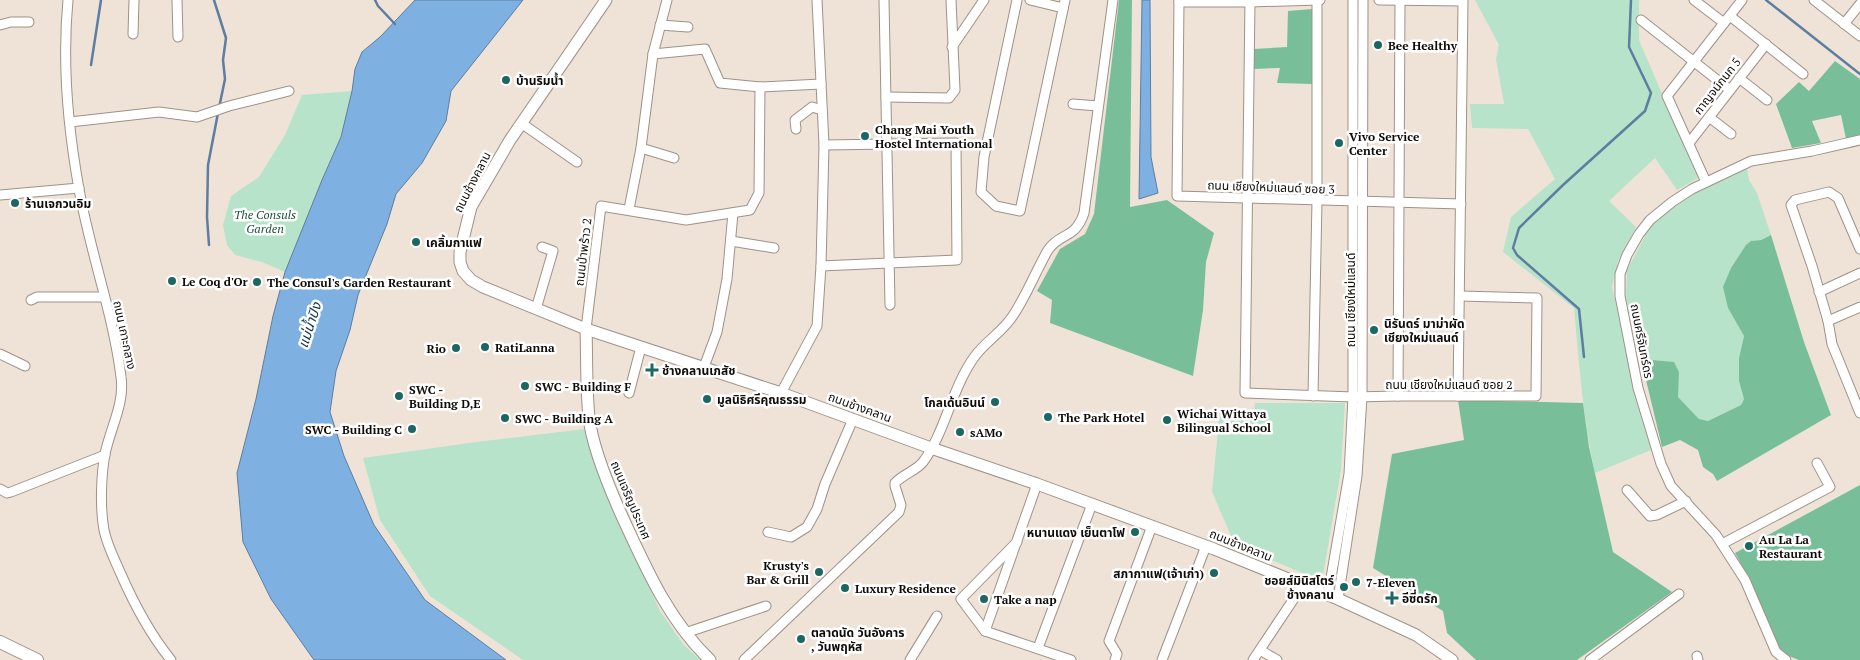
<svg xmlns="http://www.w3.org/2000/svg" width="1860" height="660" font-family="'PT Serif','Noto Sans Thai',serif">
<rect width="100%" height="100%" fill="#efe3d7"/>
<g fill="#b7e3ca">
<path d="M1475,0H1639V40L1698,178L1677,190L1655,158L1609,201L1636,227L1618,261L1612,287L1651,450L1595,473C1583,419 1579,363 1574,308L1503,252L1511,217L1555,179L1528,129L1472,128L1470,104H1504L1496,59L1499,45Z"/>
<path d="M352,91L341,137L322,180L285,272L262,262L235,255L227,245L223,225L231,196L259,177L285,135L302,95Z"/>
<path d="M1747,169L1749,180L1757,193L1771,235L1761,240L1751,241L1728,308L1744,336L1739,358V381L1744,399L1741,405L1708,421L1699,419L1677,397L1679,372L1674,363L1641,359L1626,298L1627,270L1652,223L1696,192Z"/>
<path d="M1255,403H1345L1341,470L1322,581L1235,545L1212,492L1220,410L1254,411Z"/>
<path d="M585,429L603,485L660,611L683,644L700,660H523L430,596L380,520L363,458L476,442Z"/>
</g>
<g fill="#78bf99">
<path d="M1119,0H1132L1130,207L1167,200L1214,233L1206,262L1203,310L1193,376L1050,323L1052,300L1037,291L1060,249L1085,234L1094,214Z"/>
<path d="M1312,9L1313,84L1277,83L1280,68L1253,69V49L1287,47L1288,11Z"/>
<path d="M1835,61L1860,79V136L1846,139L1841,115L1812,121L1821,143L1792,148L1776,104L1799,82L1809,91Z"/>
<path d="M1771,235L1804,342L1831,415L1717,481L1713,474L1703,467L1698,450L1680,440L1662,447L1641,359L1674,362L1679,372L1678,397L1699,419L1708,421L1741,405L1744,399L1739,381V358L1744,336L1728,308L1723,287L1731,268L1746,245L1751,241L1761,240Z"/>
<path d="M1458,400L1583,403L1589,447L1613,552L1672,592L1577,660H1476L1447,633L1443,611L1373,568L1392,454L1464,440Z"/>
<path d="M1860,485V660H1799L1781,653L1770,630L1750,580L1735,553Z"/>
</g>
<g fill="#7eb0e2" stroke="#5d7ea0">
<path d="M415,0H523L451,91L446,121L422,163L396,194L387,224L358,295L350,330L336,371L330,412L344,456L374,525L425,600L506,660H314L271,599L243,542L237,473L256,399L273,316L285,272L322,180L341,137L352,91L355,69L362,52L380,37Z"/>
<path d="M1142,0H1150L1151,157L1158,193L1139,199Z"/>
</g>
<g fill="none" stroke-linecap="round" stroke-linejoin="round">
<g stroke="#5d7ea0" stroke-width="2.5">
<path d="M214,0L226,38L223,60L225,79L219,108"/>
<path d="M375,0L378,6L395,24"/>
<path d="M1766,0L1860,74"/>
<path d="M91,65L101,0"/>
<path d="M209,245L207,217L208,165L218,113"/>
<path d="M1584,357L1579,309L1517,255L1513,248L1519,228L1563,185L1645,111L1651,93L1629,47L1631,0"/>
</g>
<defs>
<g id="minor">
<path d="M68,0C62,62 68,128 79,189C90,252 113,313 121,377C125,403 110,429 105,454C101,475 100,509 104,530C107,545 114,558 120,572C134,604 149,633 171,660"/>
<path d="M177,0L178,37"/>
<path d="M884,0L890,305"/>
<path d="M1017,0L984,157L981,192L996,206L1020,211L1065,0"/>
<path d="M1030,0L1063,8"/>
<path d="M1179,0L1177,196L1461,204"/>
<path d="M1250,0L1245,393L1353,397L1398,396H1536L1537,298L1460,296"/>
<path d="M1379,0L1463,1L1458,396"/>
<path d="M1694,0L1724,23"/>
<path d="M1814,0L1860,36"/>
<path d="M1179,2H1250L1320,0"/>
<path d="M1730,16L1803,74"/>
<path d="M1641,20L1730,90"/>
<path d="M1844,24L1860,4"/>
<path d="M0,25L11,22H29"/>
<path d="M660,25L688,27"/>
<path d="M133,34L134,0"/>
<path d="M952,47L984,0"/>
<path d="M653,54L705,49L720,83L760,87L821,84"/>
<path d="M1739,78L1767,100"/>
<path d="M886,97L949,98L955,90L951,0"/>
<path d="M1073,104L1098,106"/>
<path d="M1709,117L1731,134"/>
<path d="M70,122L159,112L197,117L229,106L289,91"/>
<path d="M521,123L577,162"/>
<path d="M796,129L795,120L812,107L822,110"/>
<path d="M1689,143L1766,44"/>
<path d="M641,148L674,158"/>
<path d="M1706,182L1667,96L1742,0"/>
<path d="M0,195L79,188"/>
<path d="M629,209L641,148L653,54L667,0"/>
<path d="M731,241L774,248"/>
<path d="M1860,249L1838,198L1829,192L1795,200L1791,205L1812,266L1828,321L1832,344L1860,413"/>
<path d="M821,266L957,260L956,143L824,145"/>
<path d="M1819,292L1860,273"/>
<path d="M31,300L37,297H104"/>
<path d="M536,309L553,251L542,247"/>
<path d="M1828,321L1860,307"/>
<path d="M586,329L601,206L686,220L750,210L759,193L760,87"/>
<path d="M0,354L25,366"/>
<path d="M704,367L717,332L727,279L733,213"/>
<path d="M629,393L641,347"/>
<path d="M781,393L817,326L821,266L824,145L817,0"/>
<path d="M1313,396L1317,201V0"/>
<path d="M1398,396L1400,0"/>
<path d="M0,489L7,493L11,492L105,455"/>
<path d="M1627,490L1650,516L1657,515L1686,501"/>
<path d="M768,532L791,537L807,527L817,509L825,484L853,419"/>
<path d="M1017,542L961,599L985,631L1071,660"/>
<path d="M1722,544L1830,487L1817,463"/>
<path d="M1328,595L1349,474L1353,397V0"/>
<path d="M1338,599L1357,476L1362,397L1363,0"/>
<path d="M985,631L1037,484"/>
<path d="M685,633L766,606"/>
<path d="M1038,648L1092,504"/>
<path d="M1260,650L1277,660"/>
<path d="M1697,656L1698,660"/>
<path d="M744,660L899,512L901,505L895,486V483C903,474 916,471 923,462C945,433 952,387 975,356C986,341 1004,331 1014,314C1027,294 1036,271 1048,250C1060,232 1075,240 1084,213L1113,0"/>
<path d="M910,660L937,616"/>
<path d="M1115,660L1117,654L1109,641L1152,526"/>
<path d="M1162,660L1206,546"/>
<path d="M1253,660L1303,585"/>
<path d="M1590,660L1679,594"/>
<path d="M1786,660L1776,652L1745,580L1716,535L1671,486L1661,464L1638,388L1620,296V274L1627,255L1639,234L1650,220L1672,202L1692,189L1751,161L1812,151L1860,140"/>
</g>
<g id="tertiary">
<path d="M606,0L510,140L471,207L460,252V262L463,271L471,280L483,287L586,329L781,393L931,448L1037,484L1214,549L1338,599L1416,635L1452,660"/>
<path d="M586,329C587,358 586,388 589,417C592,447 609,487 621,514C645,566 668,620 710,660"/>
</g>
<path id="secondary" d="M0,642L37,660"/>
</defs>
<use href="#minor" stroke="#9e9288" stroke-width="11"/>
<use href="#tertiary" stroke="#9e9288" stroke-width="13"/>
<use href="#secondary" stroke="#9e9288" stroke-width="14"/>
<use href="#minor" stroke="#fff" stroke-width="9"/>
<use href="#tertiary" stroke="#fff" stroke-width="11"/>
<use href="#secondary" stroke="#fff" stroke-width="12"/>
</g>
<g fill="#1b6762" stroke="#fff" stroke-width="2">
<circle cx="1378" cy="45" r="5"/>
<circle cx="506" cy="80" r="5"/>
<circle cx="865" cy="136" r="5"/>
<circle cx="1339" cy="143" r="5"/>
<circle cx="15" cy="203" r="5"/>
<circle cx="416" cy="242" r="5"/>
<circle cx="172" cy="281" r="5"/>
<circle cx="257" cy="282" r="5"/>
<circle cx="1374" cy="330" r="5"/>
<circle cx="485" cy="347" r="5"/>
<circle cx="456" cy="348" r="5"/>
<path d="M649.5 362.5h5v5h5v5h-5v5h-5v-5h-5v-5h5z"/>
<circle cx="525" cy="386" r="5"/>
<circle cx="399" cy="396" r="5"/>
<circle cx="707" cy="399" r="5"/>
<circle cx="995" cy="402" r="5"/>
<circle cx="1048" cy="417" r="5"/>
<circle cx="505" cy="418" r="5"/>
<circle cx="1167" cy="420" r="5"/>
<circle cx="412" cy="429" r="5"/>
<circle cx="960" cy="432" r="5"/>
<circle cx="1135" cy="532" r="5"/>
<circle cx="1749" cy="546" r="5"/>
<circle cx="819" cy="572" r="5"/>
<circle cx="1214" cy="573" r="5"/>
<circle cx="1356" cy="582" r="5"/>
<circle cx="1344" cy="587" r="5"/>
<circle cx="845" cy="588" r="5"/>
<path d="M1389.5 590.5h5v5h5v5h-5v5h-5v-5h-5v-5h5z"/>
<circle cx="984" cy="599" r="5"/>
<circle cx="801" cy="639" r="5"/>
</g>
<g text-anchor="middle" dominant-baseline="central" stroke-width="5" stroke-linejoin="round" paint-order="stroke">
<g font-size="12" font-weight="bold" fill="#0f0b07" stroke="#fff" text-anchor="start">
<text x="1388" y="45">Bee Healthy</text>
<text x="516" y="80">บ้านริมน้ำ</text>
<text x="875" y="129">Chang Mai Youth<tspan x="875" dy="14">Hostel International</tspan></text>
<text x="1349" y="136">Vivo Service<tspan x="1349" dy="14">Center</tspan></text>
<text x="25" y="203">ร้านเจกวนอิม</text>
<text x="426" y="242">เคลิ้มกาแฟ</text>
<text x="182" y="281">Le Coq d'Or</text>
<text x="267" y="282">The Consul's Garden Restaurant</text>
<text x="1384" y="323">นิรันดร์ มาม่าผัด<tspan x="1384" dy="14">เชียงใหม่แลนด์</tspan></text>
<text x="495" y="347">RatiLanna</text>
<text x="446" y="348" text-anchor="end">Rio</text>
<text x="662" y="370">ช้างคลานเภสัช</text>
<text x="535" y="386">SWC - Building F</text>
<text x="409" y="389">SWC -<tspan x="409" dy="14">Building D,E</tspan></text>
<text x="717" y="399">มูลนิธิศรีคุณธรรม</text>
<text x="985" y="402" text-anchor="end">โกลเด้นอินน์</text>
<text x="1177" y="413">Wichai Wittaya<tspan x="1177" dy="14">Bilingual School</tspan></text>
<text x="1058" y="417">The Park Hotel</text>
<text x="515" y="418">SWC - Building A</text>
<text x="402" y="429" text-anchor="end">SWC - Building C</text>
<text x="970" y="432">sAMo</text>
<text x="1125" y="532" text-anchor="end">หนานแดง เย็นตาโฟ</text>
<text x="1759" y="539">Au La La<tspan x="1759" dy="14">Restaurant</tspan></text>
<text x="809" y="565" text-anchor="end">Krusty's<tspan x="809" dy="14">Bar &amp; Grill</tspan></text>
<text x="1204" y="573" text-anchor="end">สภากาแฟ(เจ้าเก่า)</text>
<text x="1334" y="580" text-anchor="end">ชอยส์มินิสโตร์<tspan x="1334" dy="14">ช้างคลาน</tspan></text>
<text x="1366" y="582">7-Eleven</text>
<text x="855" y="588">Luxury Residence</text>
<text x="1402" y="598">อีซี่ดรัก</text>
<text x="994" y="599">Take a nap</text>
<text x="811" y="632">ตลาดนัด วันอังคาร<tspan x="811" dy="14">, วันพฤหัส</tspan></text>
</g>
<g font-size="12" fill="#0f0b07" stroke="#fff">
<text transform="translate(1717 86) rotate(-52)">กาญจน์กนก 5</text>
<text transform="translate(472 182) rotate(-63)">ถนนช้างคลาน</text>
<text transform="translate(1271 187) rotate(2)">ถนน เชียงใหม่แลนด์ ซอย 3</text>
<text transform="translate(583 252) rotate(-83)">ถนนป่าพร้าว 2</text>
<text transform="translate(1350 300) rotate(-90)">ถนน เชียงใหม่แลนด์</text>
<text transform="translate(125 335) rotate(78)">ถนน เกาะกลาง</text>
<text transform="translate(1642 341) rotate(79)">ถนนศรีจันทร์ดร</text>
<text x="1449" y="384">ถนน เชียงใหม่แลนด์ ซอย 2</text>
<text transform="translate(860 407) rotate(20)">ถนนช้างคลาน</text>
<text transform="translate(631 500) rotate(67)">ถนนเจริญประเทศ</text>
<text transform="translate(1241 545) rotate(22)">ถนนช้างคลาน</text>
</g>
<g font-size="12" font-style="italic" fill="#1d5339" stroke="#fff">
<text x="265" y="214">The Consuls<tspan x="265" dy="14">Garden</tspan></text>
</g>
<g font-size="14" font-style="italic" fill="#103556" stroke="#fff">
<text transform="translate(309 325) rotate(-72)">แม่น้ำปิง</text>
</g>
</g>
</svg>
